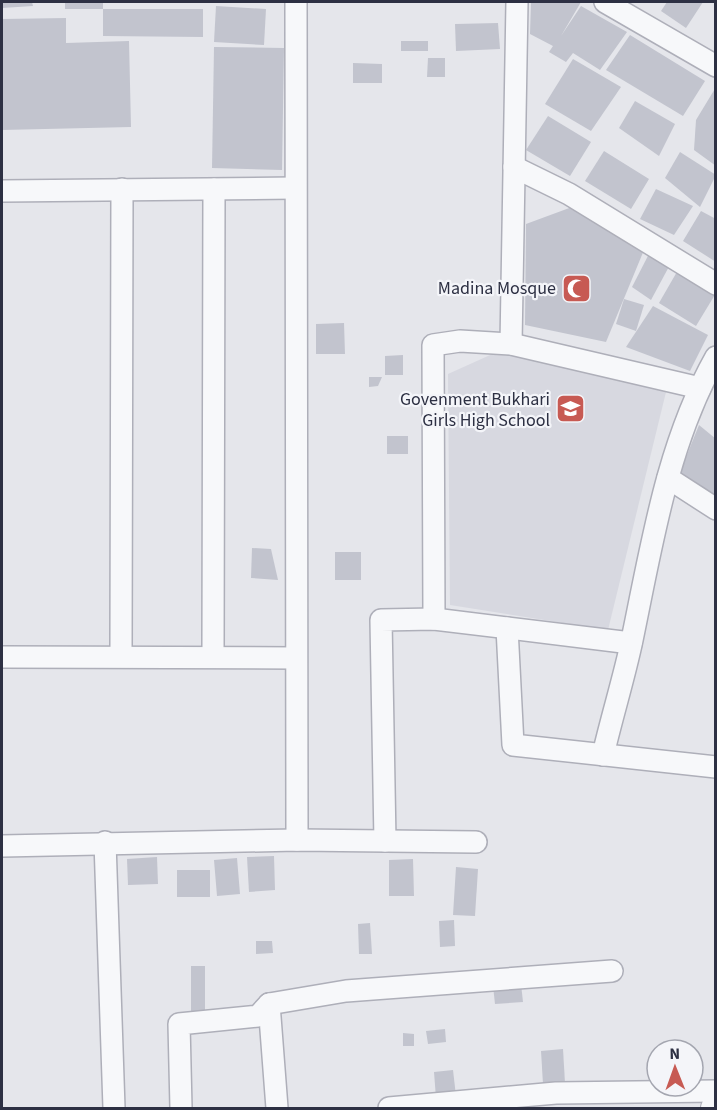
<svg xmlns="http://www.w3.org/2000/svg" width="717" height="1110" font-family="'Source Sans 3',sans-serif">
<rect width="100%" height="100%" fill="#e5e6eb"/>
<path fill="#d7d8e0" d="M499,351L666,392L608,630L450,605L448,374Z"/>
<g fill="#c2c4ce">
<path d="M2,2H32L33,6L2,8Z"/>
<path d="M65,2H103V9H203V37L103,36V9H65Z"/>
<path d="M531,2H581L561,36L581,6L627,32L600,70L573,53L566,62L549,52L553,46L530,34Z"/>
<path d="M667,2H703L686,28L661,11Z"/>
<path d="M216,6L266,9L264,45L214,42Z"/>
<path d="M66,18V43L129,41L131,127L2,130V19Z"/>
<path d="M498,23L500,49L456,51L455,24Z"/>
<path d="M630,35L705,81L683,116L606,70Z"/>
<rect x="401" y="41" width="27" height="10"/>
<path d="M214,47L284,48L282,170L212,168Z"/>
<path d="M428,58H445V77H427Z"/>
<path d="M573,59L621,87L591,131L545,104Z"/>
<path d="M353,63L382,64V83H353Z"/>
<path d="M716,87V166L694,150L696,120Z"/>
<path d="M635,101L675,124L659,156L619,128Z"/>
<path d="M548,116L591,142L570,176L526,150Z"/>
<path d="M604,151L649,179L631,209L585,181Z"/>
<path d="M680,152L716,175L700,207L665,178Z"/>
<path d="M656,189L693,206L674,235L640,219Z"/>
<path d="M572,207L644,250L606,342L525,325L526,224Z"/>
<path d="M701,211L716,219V262L683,241Z"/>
<path d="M651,250L672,261L651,300L632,287Z"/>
<path d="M678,270L716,293L696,326L659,303Z"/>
<path d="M624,299L644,305L636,331L616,324Z"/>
<path d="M653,306L708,335L690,371L626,347Z"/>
<path d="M344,323L345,354H316V324Z"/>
<path d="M403,355V375H385V356Z"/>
<path d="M369,377H382L378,386L369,387Z"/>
<path d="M699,425L716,439V497L678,477Z"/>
<rect x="387" y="436" width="21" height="18"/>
<path d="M252,548L271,549L278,580L251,578Z"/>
<rect x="335" y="552" width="26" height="28"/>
<path d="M274,856L275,890L249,892L247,857Z"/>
<path d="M157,857L158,884L128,885L127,859Z"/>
<path d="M237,858L240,894L217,896L214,860Z"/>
<path d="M413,859L414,896H389V860Z"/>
<path d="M456,867L478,869L475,916L453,915Z"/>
<rect x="177" y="870" width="33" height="27"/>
<path d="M454,920L455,946L440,947L439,921Z"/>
<path d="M370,923L372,954H359L358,924Z"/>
<path d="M256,941H272L273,953L256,954Z"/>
<rect x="191" y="966" width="14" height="47"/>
<path d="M521,984L523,1002L495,1004L493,986Z"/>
<path d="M445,1029L446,1042L428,1044L426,1031Z"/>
<path d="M403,1033L414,1034V1046H403Z"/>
<path d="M563,1049L565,1083L543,1084L541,1051Z"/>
<path d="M453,1070L456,1096L436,1098L434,1072Z"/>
</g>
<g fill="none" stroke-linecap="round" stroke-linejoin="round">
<defs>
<g id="minor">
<path d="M296,2L297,840"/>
<path d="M605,2L716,66"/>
<path d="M514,167L569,194L716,284"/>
<path d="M2,191L295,188"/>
<path d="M511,344L517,2"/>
<path d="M668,478L716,509"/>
<path d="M434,619L433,345L460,341L511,344L700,388"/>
<path d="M507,628L513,745L716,767"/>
<path d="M121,656L122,189"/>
<path d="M2,657L296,658"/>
<path d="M213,657L214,189"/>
<path d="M603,755C612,716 624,678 632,640C652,544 667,444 716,357"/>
<path d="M385,841L381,620L434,619L631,643"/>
<path d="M105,842L114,1108"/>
<path d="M2,846L297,840L476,842"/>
<path d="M181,1108L179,1024L258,1016L269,1004"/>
<path d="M277,1108L269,1004L346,991L612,971"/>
<path d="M389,1108L556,1093L716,1091"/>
</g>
<path id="tertiary" d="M714,1108L716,1107"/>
</defs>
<use href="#minor" stroke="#aeafb9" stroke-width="24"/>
<use href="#tertiary" stroke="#aeafb9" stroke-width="28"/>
<use href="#minor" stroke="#f7f8fa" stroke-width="21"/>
<use href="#tertiary" stroke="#f7f8fa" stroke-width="26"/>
</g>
<defs>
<symbol id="mosque-square" viewBox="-11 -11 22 22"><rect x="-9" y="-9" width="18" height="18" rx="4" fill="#c75a53" stroke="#f4f5f9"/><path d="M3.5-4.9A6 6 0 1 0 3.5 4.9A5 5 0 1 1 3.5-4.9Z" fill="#fff"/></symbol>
<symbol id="school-square" viewBox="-11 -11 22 22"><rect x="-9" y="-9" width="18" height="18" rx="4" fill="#c75a53" stroke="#f4f5f9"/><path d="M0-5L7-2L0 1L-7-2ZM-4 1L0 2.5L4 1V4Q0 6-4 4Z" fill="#fff"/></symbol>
</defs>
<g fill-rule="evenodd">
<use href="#mosque-square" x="560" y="272" width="33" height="33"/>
<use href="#school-square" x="554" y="392" width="33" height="33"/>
</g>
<g text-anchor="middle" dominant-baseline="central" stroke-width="4.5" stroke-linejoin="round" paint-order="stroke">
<g font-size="18" fill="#2d3043" stroke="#f4f5f9" text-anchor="end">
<text x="556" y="288">Madina Mosque</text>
<text x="550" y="399">Govenment Bukhari<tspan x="550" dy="21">Girls High School</tspan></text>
</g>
</g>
<rect width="717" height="1110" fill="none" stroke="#2d3043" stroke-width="6"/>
<g transform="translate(675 1068) rotate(359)"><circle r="28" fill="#f4f5f9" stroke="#a4a6b0" stroke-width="1.5"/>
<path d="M0-4.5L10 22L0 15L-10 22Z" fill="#c75a53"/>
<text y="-9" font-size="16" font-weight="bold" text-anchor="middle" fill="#2d3043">N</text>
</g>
</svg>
